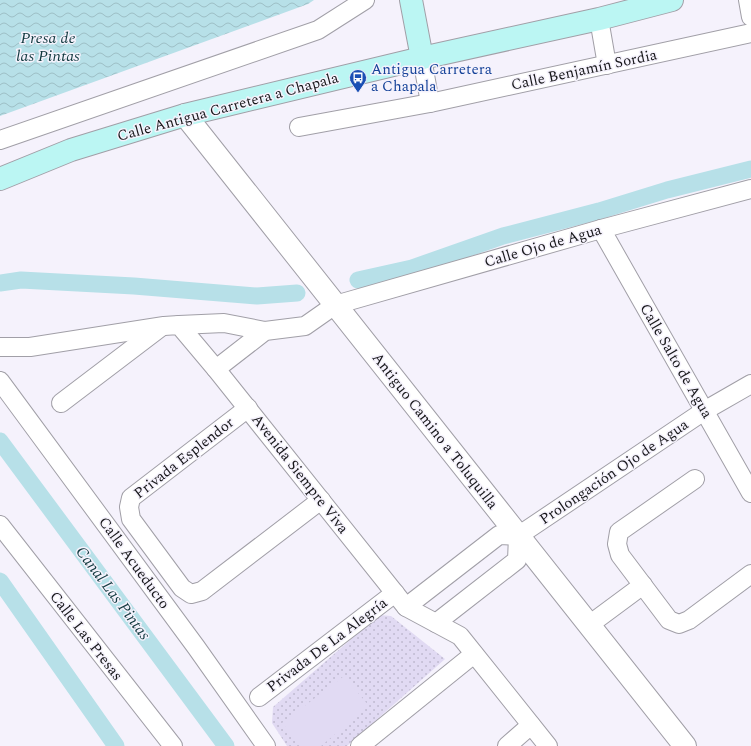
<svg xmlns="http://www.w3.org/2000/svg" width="751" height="746" font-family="Spectral,serif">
<defs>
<pattern id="green-dots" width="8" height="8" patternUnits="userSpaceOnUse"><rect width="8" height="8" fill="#e1daf3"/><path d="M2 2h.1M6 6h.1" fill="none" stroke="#c0bad0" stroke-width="1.8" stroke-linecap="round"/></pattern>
<pattern id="water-waves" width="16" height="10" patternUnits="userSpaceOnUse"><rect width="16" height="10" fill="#b7e0e8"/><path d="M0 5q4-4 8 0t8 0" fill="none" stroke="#9dbfc6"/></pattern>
</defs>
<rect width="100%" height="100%" fill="#f5f2fc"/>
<path fill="url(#green-dots)" d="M379,615L391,616L445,659L347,746H287L272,723L273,707Z"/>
<path fill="#e1daf3" d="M344,676L369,706L321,746H301L282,723Z"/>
<path fill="url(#water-waves)" d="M0,0H314L308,4L0,116Z"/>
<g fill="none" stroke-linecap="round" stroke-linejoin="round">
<g stroke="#b7e0e8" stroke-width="17">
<path d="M358,280L412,268L503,236L599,211L667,190L751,169"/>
<path d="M0,283L21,280L134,286L257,296L297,293"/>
<path d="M0,441L226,746"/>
<path d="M0,581L116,746"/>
</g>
<defs>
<g id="minor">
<path d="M748,0L751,17"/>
<path d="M599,19L607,65"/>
<path d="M422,58L430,103"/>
<path d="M299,127L430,103L751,33"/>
<path d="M0,140L318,30L365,0"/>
<path d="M601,229L751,493"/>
<path d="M179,325L224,323L265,331"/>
<path d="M0,347H30L164,326L179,325L216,369L406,607L460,636L548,746"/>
<path d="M216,369L265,331L305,326L335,305L601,229L751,189"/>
<path d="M0,381L196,647L266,746"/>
<path d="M61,403L161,327"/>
<path d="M248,408L131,498L129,507L131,519L182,588L191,594L202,591L321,500"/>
<path d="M695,479L619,532L617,544L620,555L669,620L679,624L689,620L751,574"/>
<path d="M0,525L173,746"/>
<path d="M406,607L499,535L518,536L704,411L751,384"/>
<path d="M436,623L517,560L518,536"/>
<path d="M589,625L643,585"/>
<path d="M259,697L395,593"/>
<path d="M360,746L474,654"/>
<path d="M507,746L531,725"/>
</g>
<path id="tertiary" d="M185,115L685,746"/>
<g id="secondary">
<path d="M411,0L422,58"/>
<path d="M0,179L71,150L185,115L422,58L599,19L672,0"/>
</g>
</defs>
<use href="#minor" stroke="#a19fa7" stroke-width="20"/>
<use href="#tertiary" stroke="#a19fa7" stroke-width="24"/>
<use href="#secondary" stroke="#a19fa7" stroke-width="24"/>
<use href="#minor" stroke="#fff" stroke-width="18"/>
<use href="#tertiary" stroke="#fff" stroke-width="22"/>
<use href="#secondary" stroke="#bbf6f3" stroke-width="22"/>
</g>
<defs>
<symbol id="bus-pin" viewBox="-11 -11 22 30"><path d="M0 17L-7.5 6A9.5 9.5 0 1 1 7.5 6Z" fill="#1a4fb4" stroke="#f5f2fc"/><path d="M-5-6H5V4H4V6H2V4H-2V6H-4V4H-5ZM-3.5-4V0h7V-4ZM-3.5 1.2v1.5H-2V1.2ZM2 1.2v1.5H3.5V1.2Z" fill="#fff"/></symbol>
</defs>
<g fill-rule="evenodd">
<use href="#bus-pin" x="348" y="68" width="20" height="27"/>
</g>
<g text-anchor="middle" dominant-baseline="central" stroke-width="3" stroke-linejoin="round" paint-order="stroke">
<g font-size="15" fill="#164399" stroke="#f5f2fc" text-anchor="start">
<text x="371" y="69">Antigua Carretera<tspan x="371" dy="17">a Chapala</tspan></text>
</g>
<g font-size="15" fill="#161619" stroke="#f5f2fc">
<text transform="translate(584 70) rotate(-12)">Calle Benjamín Sordia</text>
<text transform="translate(228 107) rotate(-15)">Calle Antigua Carretera a Chapala</text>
<text transform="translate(543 246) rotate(-16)">Calle Ojo de Agua</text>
<text transform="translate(676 361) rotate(60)">Calle Salto de Agua</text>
<text transform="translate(435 431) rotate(52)">Antiguo Camino a Toluquilla</text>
<text transform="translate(184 458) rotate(-38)">Privada Esplendor</text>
<text transform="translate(614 472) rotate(-34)">Prolongación Ojo de Agua</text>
<text transform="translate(300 474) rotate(52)">Avenida Siempre Viva</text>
<text transform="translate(134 563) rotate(54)">Calle Acueducto</text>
<text transform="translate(86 636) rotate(52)">Calle Las Presas</text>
<text transform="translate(327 645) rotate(-37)">Privada De La Alegría</text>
</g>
<g font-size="16" font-style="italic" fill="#11393f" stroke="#f5f2fc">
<text x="48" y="38">Presa de<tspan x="48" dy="18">las Pintas</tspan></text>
<text transform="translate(113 593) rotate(53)">Canal Las Pintas</text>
</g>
</g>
</svg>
